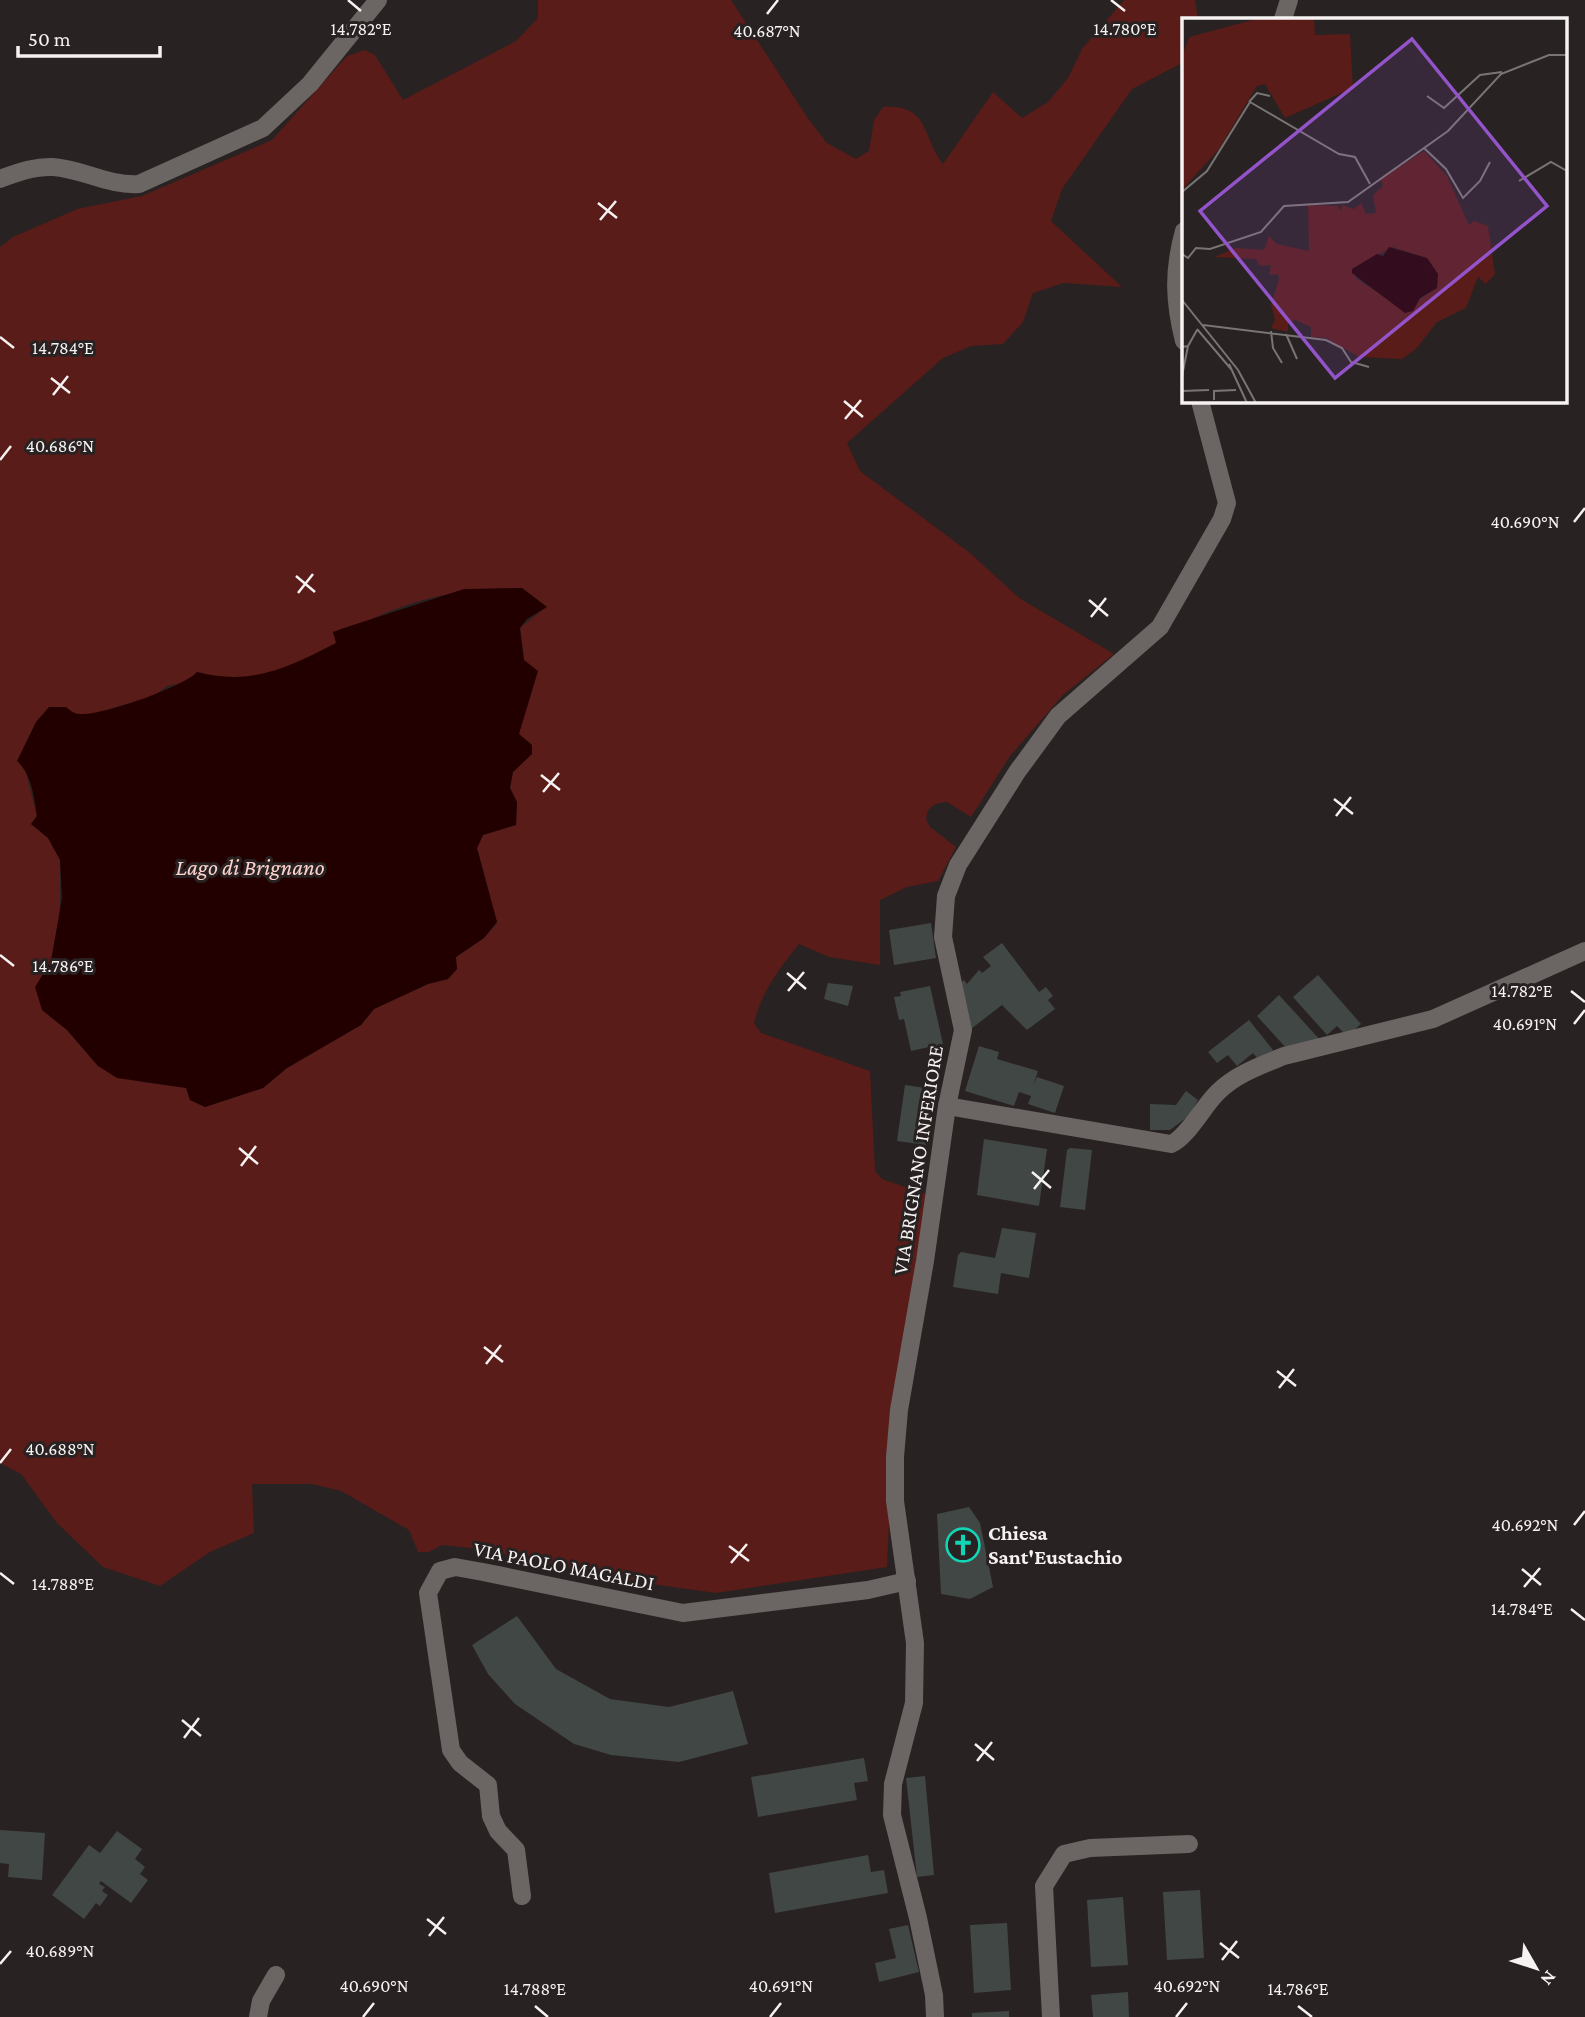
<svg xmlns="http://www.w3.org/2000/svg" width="1585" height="2017" font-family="'Crimson Pro',serif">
<rect width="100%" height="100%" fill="#282222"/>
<path fill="#591c18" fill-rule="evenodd" d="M538,0H731L809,120L827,143L856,159L869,151L874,120L883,107C930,104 922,137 943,164L993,92L1022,118L1048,102L1068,78L1082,49L1124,0H1195L1198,19H1184V62L1132,89L1062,189L1051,221L1122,287L1064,283L1033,293L1023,322L1003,344L971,346L943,358L847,443L860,471L970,553L1019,598L1114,654L1063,695L1010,756L971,817L947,802C934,804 928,805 926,819L930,827L956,847L938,881L907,887L880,900V965L829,957L799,944C779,969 762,991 754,1023L761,1033L870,1071L875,1171L882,1179L926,1194L892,1455L887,1567L716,1593L637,1582L481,1549L442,1545L429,1552H418L409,1530L341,1491L312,1484H252L254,1533L210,1552L160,1586L103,1567L57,1523L21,1474L0,1463V247L13,237L77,209L142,196L272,140L347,56L365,50L375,55L403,100L516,41L538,18ZM522,588L546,607L520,628L524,660L519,734L532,745V753L513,772L510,788L517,802L516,825L483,835L477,848L497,923L484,938L456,957L448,979L428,984L374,1009L361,1025L287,1068L263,1088L205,1107L190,1100L187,1088L142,1082L98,1066L67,1030L42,1010L44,970L51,961L60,919V860L48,838L31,824L37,816L25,769L76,715L92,714L154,696L167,686L188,682L197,672C249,686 289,670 335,644C347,637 358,626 370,620C417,597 470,587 522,588Z"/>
<path fill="#230000" d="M522,588L547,607L527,619L520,628L524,660L538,671L519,734L532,745V754L513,772L510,788L517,802L516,825L483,835L477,848L497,922L484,938L456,957L457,969L448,979L428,984L374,1009L361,1025L287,1068L263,1088L205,1107L190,1100L186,1088L117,1078L98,1066L67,1030L42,1010L35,987L51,961L62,898L60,860L48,838L31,824L37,816C34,797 32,775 17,761L36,722L49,707H66C71,711 74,714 80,714C102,716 185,686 197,672C252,686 287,668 336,643L333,632L344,628L464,589Z"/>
<g fill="#414745">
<path d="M931,923L936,958L894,965L889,930Z"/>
<path d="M1002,943L1039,992L1046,987L1053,996L1048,1000L1055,1009L1027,1030L1002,1005L971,1029L957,986L964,980L967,984L979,970L982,973L991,966L983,957Z"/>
<path d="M1318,975L1361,1024L1347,1036L1337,1026L1327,1035L1293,997Z"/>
<path d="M828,983L853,986L848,1006L824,999Z"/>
<path d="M930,986L943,1044L911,1051L904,1019L899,1020L894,997L901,996L900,992Z"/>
<path d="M1279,995L1322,1042L1288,1050L1257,1016Z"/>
<path d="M1249,1020L1273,1050L1259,1060L1253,1053L1237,1066L1228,1055L1217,1063L1208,1052Z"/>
<path d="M979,1046L999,1052L997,1059L1038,1071L1033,1086L1037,1077L1064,1086L1055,1113L1028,1104L1031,1096L1019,1092L1014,1106L965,1091Z"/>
<path d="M905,1085L933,1089L926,1145L897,1141Z"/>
<path d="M1186,1091L1198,1100L1190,1115L1170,1130H1150V1104L1176,1105Z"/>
<path d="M984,1139L1047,1149L1039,1206L977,1195Z"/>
<path d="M1070,1148L1092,1150L1085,1210L1060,1207L1067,1150Z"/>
<path d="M1002,1228L1036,1233L1029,1278L1001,1273L998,1294L953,1287L958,1255L961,1252L995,1258Z"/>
<path d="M969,1507L980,1523L993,1587L970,1599L941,1594L937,1514Z"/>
<path d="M517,1616L556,1669L610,1699L669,1707L733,1691L748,1744L679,1762L611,1755L574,1744L515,1704L488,1674L472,1645Z"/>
<path d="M864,1758L868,1781L854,1783L857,1800L758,1817L751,1777Z"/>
<path d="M925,1776L934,1875L917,1877L906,1778Z"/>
<path d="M0,1830L45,1833L42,1880L8,1877L9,1864L0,1863Z"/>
<path d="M117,1831L142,1849L135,1859L145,1867L140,1874L148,1880L131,1903L101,1881L99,1884L105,1887L102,1891L108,1895L100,1906L96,1903L84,1919L52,1895L89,1845L100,1853Z"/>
<path d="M868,1855L871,1872L884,1870L888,1893L775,1913L769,1873Z"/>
<path d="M1200,1890L1204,1958L1167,1960L1163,1892Z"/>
<path d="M1123,1897L1128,1965L1091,1967L1087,1900Z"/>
<path d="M1007,1923L1011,1990L974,1993L970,1925Z"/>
<path d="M908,1925L919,1972L879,1982L875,1963L896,1958L889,1929Z"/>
<path d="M1128,1992L1129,2017H1093L1091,1995Z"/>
<path d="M1009,2011V2017H972V2013Z"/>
</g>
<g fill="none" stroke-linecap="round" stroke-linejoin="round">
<g stroke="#6b6564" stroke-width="18">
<path d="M1283,19L1289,0"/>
<path d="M0,179C17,172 35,166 53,167C83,169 108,186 139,184L263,128L310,84L378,0"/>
<path d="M1184,231C1173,270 1174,302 1184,341"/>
<path d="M947,1106L1171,1144C1187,1138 1204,1105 1218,1092C1236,1074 1262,1065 1284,1056L1433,1019L1585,951"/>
<path d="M522,1896L516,1850L498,1831L491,1816L488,1785L460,1763L451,1750L428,1593L440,1571L455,1567L483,1572L683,1613L868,1590L907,1581"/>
<path d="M258,2017L261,2001L276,1975"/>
<path d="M935,2017L934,1995L918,1918L892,1815L893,1784L914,1703L915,1643L895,1501V1457L899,1410L925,1261L947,1106L963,1030L943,937L946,896L958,865L1017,772L1058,716L1160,627L1222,519L1227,503L1200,401"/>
<path d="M1051,2017L1044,1886L1064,1854L1090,1848L1189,1844"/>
</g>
</g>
<path fill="none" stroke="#f5f2f1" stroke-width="2.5" d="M348,0L361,11M1111,0L1125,11M767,14L778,0M598,203L617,218M600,220L616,201M0,337L14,348M51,378L70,393M53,395L68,376M844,401L863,417M845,419L861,400M0,460L11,446M1574,522L1585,508M296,576L315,592M298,593L313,574M1089,600L1108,616M1091,617L1106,598M541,775L560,790M543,792L559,773M1334,799L1353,814M1336,816L1351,797M0,955L14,966M787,973L806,989M788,991L804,972M1571,991L1585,1002M1574,1024L1585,1010M239,1148L258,1164M241,1166L256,1146M1032,1172L1051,1188M1034,1189L1049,1170M484,1347L503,1362M486,1364L501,1345M1277,1371L1296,1386M1279,1388L1294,1369M0,1463L11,1449M1574,1525L1585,1511M729,1546L749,1561M731,1563L747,1544M1522,1569L1541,1585M0,1573L14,1584M1524,1587L1540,1568M1571,1609L1585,1620M182,1720L201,1736M184,1738L199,1718M975,1744L994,1760M977,1761L992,1742M427,1919L446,1934M429,1936L444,1917M1220,1943L1239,1958M1222,1960L1237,1941M0,1964L11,1951M535,2006L548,2017M1298,2006L1312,2017M363,2017L374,2003M770,2017L781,2003M1176,2017L1187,2003"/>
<defs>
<symbol id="church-ring" viewBox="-11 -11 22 22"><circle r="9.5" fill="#282222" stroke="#11d5b4" stroke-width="1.5"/><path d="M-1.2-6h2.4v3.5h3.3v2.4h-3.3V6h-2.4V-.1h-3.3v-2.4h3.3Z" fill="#11d5b4"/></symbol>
</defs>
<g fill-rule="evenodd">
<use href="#church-ring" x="944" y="1526" width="38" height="38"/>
</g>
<g text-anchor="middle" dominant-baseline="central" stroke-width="6" stroke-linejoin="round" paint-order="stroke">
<g font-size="21" fill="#f5f2f1" stroke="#282222">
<text transform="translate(918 1160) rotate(-81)">VIA BRIGNANO INFERIORE</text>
<text transform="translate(564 1566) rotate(11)">VIA PAOLO MAGALDI</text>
</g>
<g font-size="21" font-weight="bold" fill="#f5f2f1" stroke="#282222" text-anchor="start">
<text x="988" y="1533">Chiesa<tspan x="988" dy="24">Sant'Eustachio</tspan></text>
</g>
<g font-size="23" font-style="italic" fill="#fed3cd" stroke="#282222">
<text x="250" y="867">Lago di Brignano</text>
</g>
</g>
<g transform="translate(1182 18)">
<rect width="385" height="385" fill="#282222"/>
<path d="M78,0H132L133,17L168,16L171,70L103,100L83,66L75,68L37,131L0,172V38L7,19ZM242,133L265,158L287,207L292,203L306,208L313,256L304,266L296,259L284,290L255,304L234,331L220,341L177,339L144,320L129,319V309L113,302L106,305V314L89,310L93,302L89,287L97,261L96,256L87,257L89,247L78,248L74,241L32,239L54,230L82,232L87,218L95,226L127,233L126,187L156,188L159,194L160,187L172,191L179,185L184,196L194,195L191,177L201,168L199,161ZM210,229L245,240L256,256L255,270L238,281L231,292L207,282L175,261L170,251Z" fill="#591c18" fill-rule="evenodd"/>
<path d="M207,229L245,240L256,256L255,270L238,280L231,293L223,295L170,255V251L195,236L201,238Z" fill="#230000"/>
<path fill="none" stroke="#7a7575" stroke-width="2" d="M245,78L262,90L298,57L320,54M67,84L75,75L88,78M242,130L264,151L281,180L298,163L308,144M337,163L369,144L385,153M0,174L25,153L68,84L157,136L173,139L188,166M0,236L6,240L14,230L28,231L79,214L102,188L166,184L266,113L319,56L367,37H385M0,282L56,352L74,385M21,307L144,322L160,330L169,344L187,349M15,311L49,351M89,313L91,330L100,345M104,316L115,341M0,329L6,328L15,312M47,346L65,385M0,358L6,328M0,373L27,372M32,382V373L54,372"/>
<path fill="#9354c9" fill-opacity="0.15" stroke="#9354c9" stroke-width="3.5" d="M230,21L365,188L153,360L18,193Z"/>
<rect width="385" height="385" fill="none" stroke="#f5f2f1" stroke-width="3.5"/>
</g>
<g font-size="18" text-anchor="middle" fill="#f5f2f1" stroke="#282222" stroke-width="6" stroke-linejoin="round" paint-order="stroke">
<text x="361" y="35">14.782°E</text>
<text x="1125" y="35">14.780°E</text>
<text x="767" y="37">40.687°N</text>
<text x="63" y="354">14.784°E</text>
<text x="60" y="452">40.686°N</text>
<text x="1525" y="528">40.690°N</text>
<text x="63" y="972">14.786°E</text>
<text x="1522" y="997">14.782°E</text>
<text x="1525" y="1030">40.691°N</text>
<text x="60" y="1455">40.688°N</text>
<text x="1525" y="1531">40.692°N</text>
<text x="63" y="1590">14.788°E</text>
<text x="1522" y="1615">14.784°E</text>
<text x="60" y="1957">40.689°N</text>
<text x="374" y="1992">40.690°N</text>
<text x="781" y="1992">40.691°N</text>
<text x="1187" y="1992">40.692°N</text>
<text x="535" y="1995">14.788°E</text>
<text x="1298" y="1995">14.786°E</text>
</g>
<g transform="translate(1536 1968) rotate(129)" stroke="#282222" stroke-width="5" paint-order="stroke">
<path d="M0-5L12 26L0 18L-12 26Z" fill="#f5f2f1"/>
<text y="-10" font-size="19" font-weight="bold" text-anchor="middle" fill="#f5f2f1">N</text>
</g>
<path d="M18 46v10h142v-10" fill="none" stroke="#f5f2f1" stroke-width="3.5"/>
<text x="28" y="46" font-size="21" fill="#f5f2f1" stroke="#282222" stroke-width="5" paint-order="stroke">50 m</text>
</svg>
